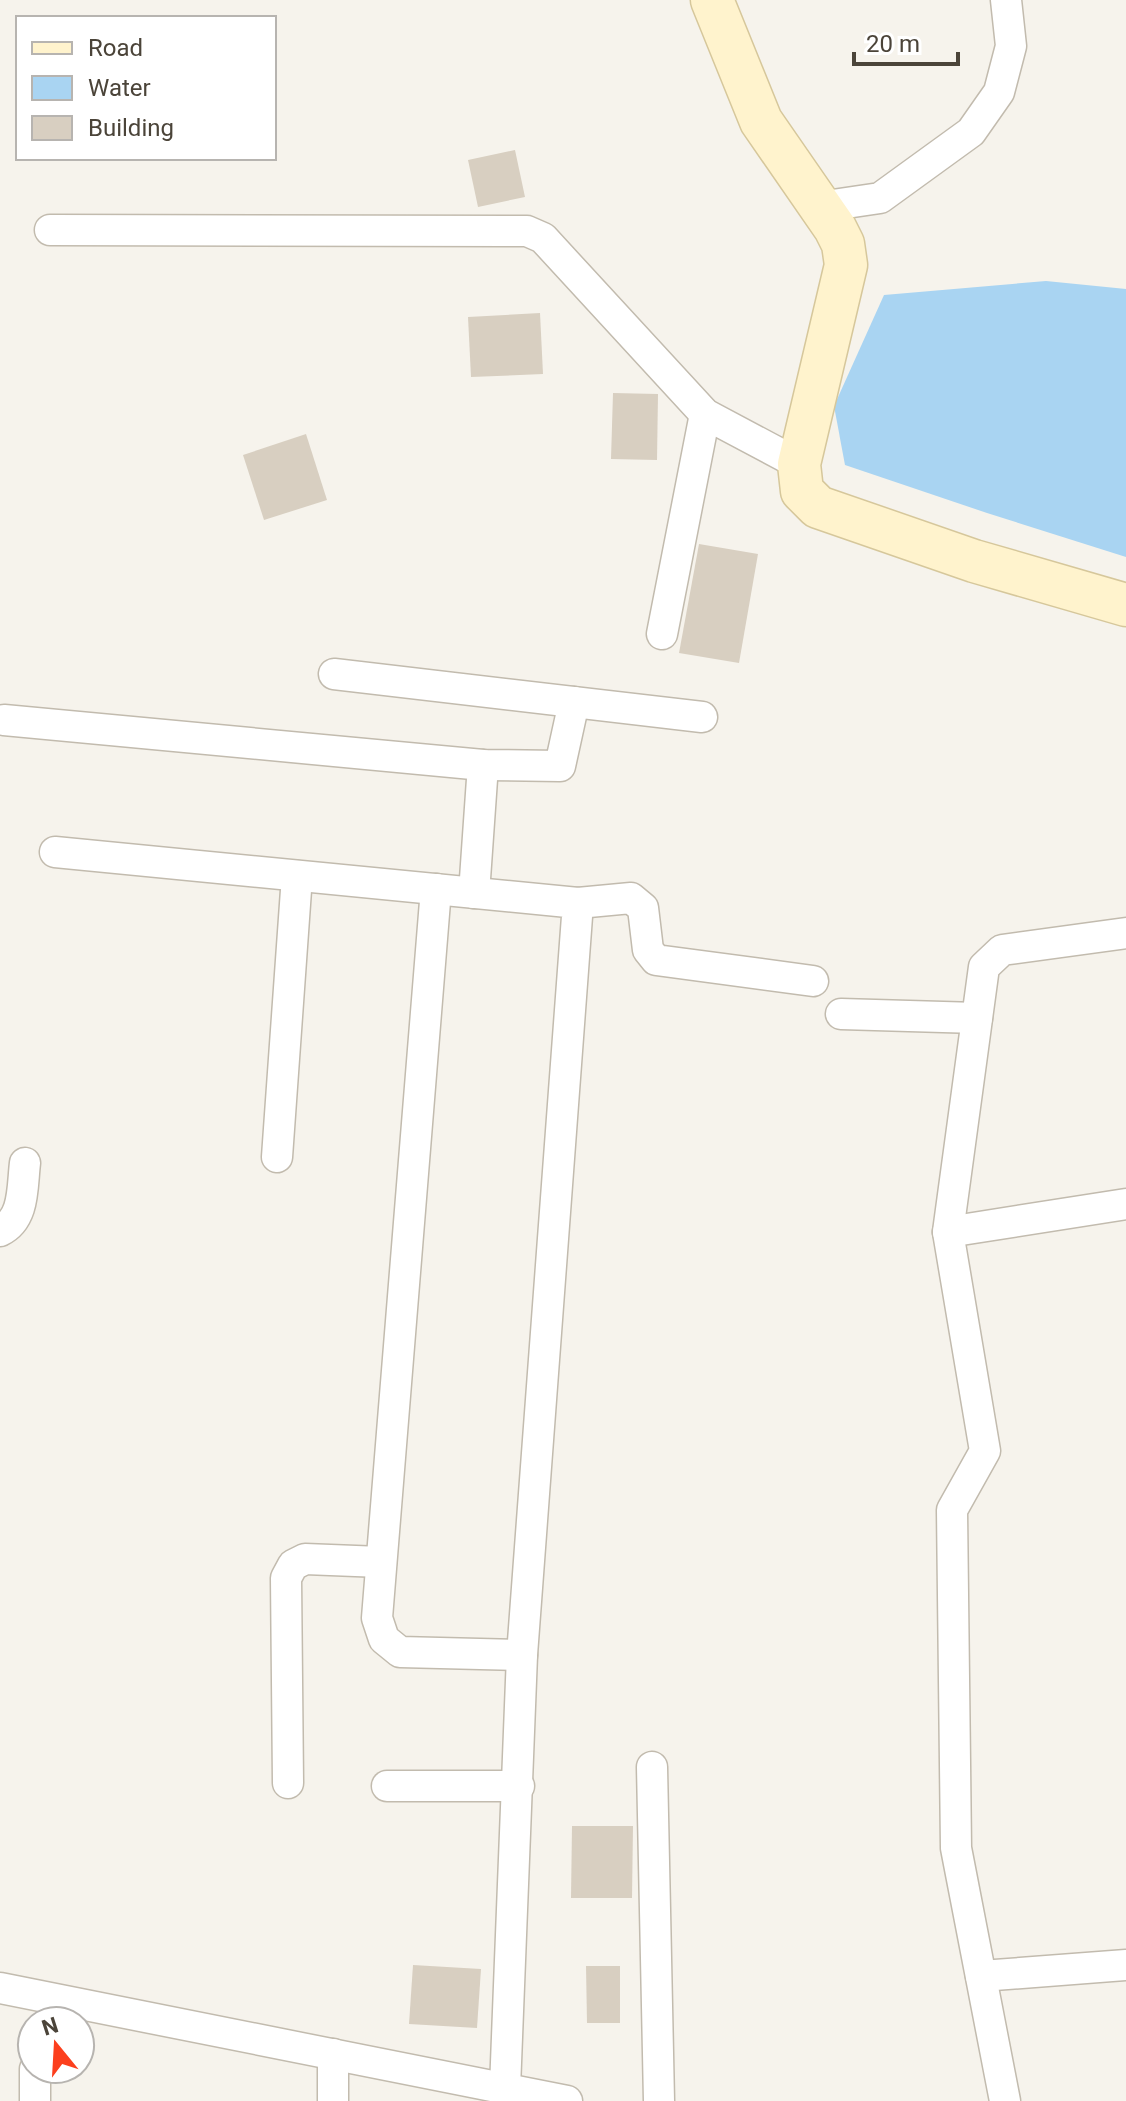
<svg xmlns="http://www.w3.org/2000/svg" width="1126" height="2101" font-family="Roboto,sans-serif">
<rect width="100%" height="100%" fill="#f6f3ec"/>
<path fill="#a9d4f2" d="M1046,281L1126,289V557L987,513L845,465L834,406L884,295Z"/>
<g fill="#d8cfc1">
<path d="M515,150L525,197L478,207L468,160Z"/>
<path d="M540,313L543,374L471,377L468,317Z"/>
<path d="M613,393L658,394L657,460L611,459Z"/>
<path d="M306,434L327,500L264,520L243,455Z"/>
<path d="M699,544L758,554L739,663L679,653Z"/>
<path d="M572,1826H633L632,1898H571Z"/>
<path d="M413,1965L481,1969L477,2028L409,2024Z"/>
<path d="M586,1966H620V2023H587Z"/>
</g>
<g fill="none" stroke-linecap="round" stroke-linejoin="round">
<defs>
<g id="street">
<path d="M819,207L880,198L971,132L999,92L1011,46L1006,0"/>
<path d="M50,230L527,231L543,238L705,414L799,464"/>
<path d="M662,634L705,414"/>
<path d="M334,674L702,717"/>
<path d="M4,720L483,765L560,766L574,702"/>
<path d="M55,852L578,903L522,1655L505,2088"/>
<path d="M436,889L377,1618L384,1639L400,1652L522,1655"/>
<path d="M474,893L483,765"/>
<path d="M578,903L631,898L643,908L648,950L656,960L813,981"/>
<path d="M841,1014L977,1018"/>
<path d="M277,1157L297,876"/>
<path d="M0,1231C25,1219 22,1187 25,1163"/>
<path d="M948,1232L1126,1204"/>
<path d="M652,1767L659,2101"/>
<path d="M288,1783L286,1578L293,1565L305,1559L381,1562"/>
<path d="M387,1786H519"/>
<path d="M981,1976L1126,1965"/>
<path d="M0,1988L567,2101"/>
<path d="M333,2054V2101"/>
<path d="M35,2101V2069"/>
<path d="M1005,2101L956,1848L952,1510L985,1451L948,1232L984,967L1002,950L1126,933"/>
</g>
<path id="secondary" d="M712,0L761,121L835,228L843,244L846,265L799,464L802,491L818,507L974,561L1126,605"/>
</defs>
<use href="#street" stroke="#c2bbae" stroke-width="33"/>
<use href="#secondary" stroke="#d6c79b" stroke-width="45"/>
<use href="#street" stroke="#fff" stroke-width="30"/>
<use href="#secondary" stroke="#fff3cd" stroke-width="42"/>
</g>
<rect x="16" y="16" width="260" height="144" fill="#ffffff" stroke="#b7b4b0" stroke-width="2"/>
<rect x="32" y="42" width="40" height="12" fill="#fff3cd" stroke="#b7b4b0" stroke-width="2"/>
<text x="88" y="56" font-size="24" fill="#4b4439">Road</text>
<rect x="32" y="76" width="40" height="24" fill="#a9d4f2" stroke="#b7b4b0" stroke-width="2"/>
<text x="88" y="96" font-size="24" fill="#4b4439">Water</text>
<rect x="32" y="116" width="40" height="24" fill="#d8cfc1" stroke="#b7b4b0" stroke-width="2"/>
<text x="88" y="136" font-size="24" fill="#4b4439">Building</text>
<g transform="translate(56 2045) rotate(342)"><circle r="38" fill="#ffffff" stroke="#b7b4b0" stroke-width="2"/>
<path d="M0-6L14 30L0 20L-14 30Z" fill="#fc3f1d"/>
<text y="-12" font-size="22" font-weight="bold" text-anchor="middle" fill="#4b4439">N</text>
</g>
<path d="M854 52v12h104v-12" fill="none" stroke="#4b4439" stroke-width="4"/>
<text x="866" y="52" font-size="24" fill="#4b4439" stroke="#ffffff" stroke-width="6" paint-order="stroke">20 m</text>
</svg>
